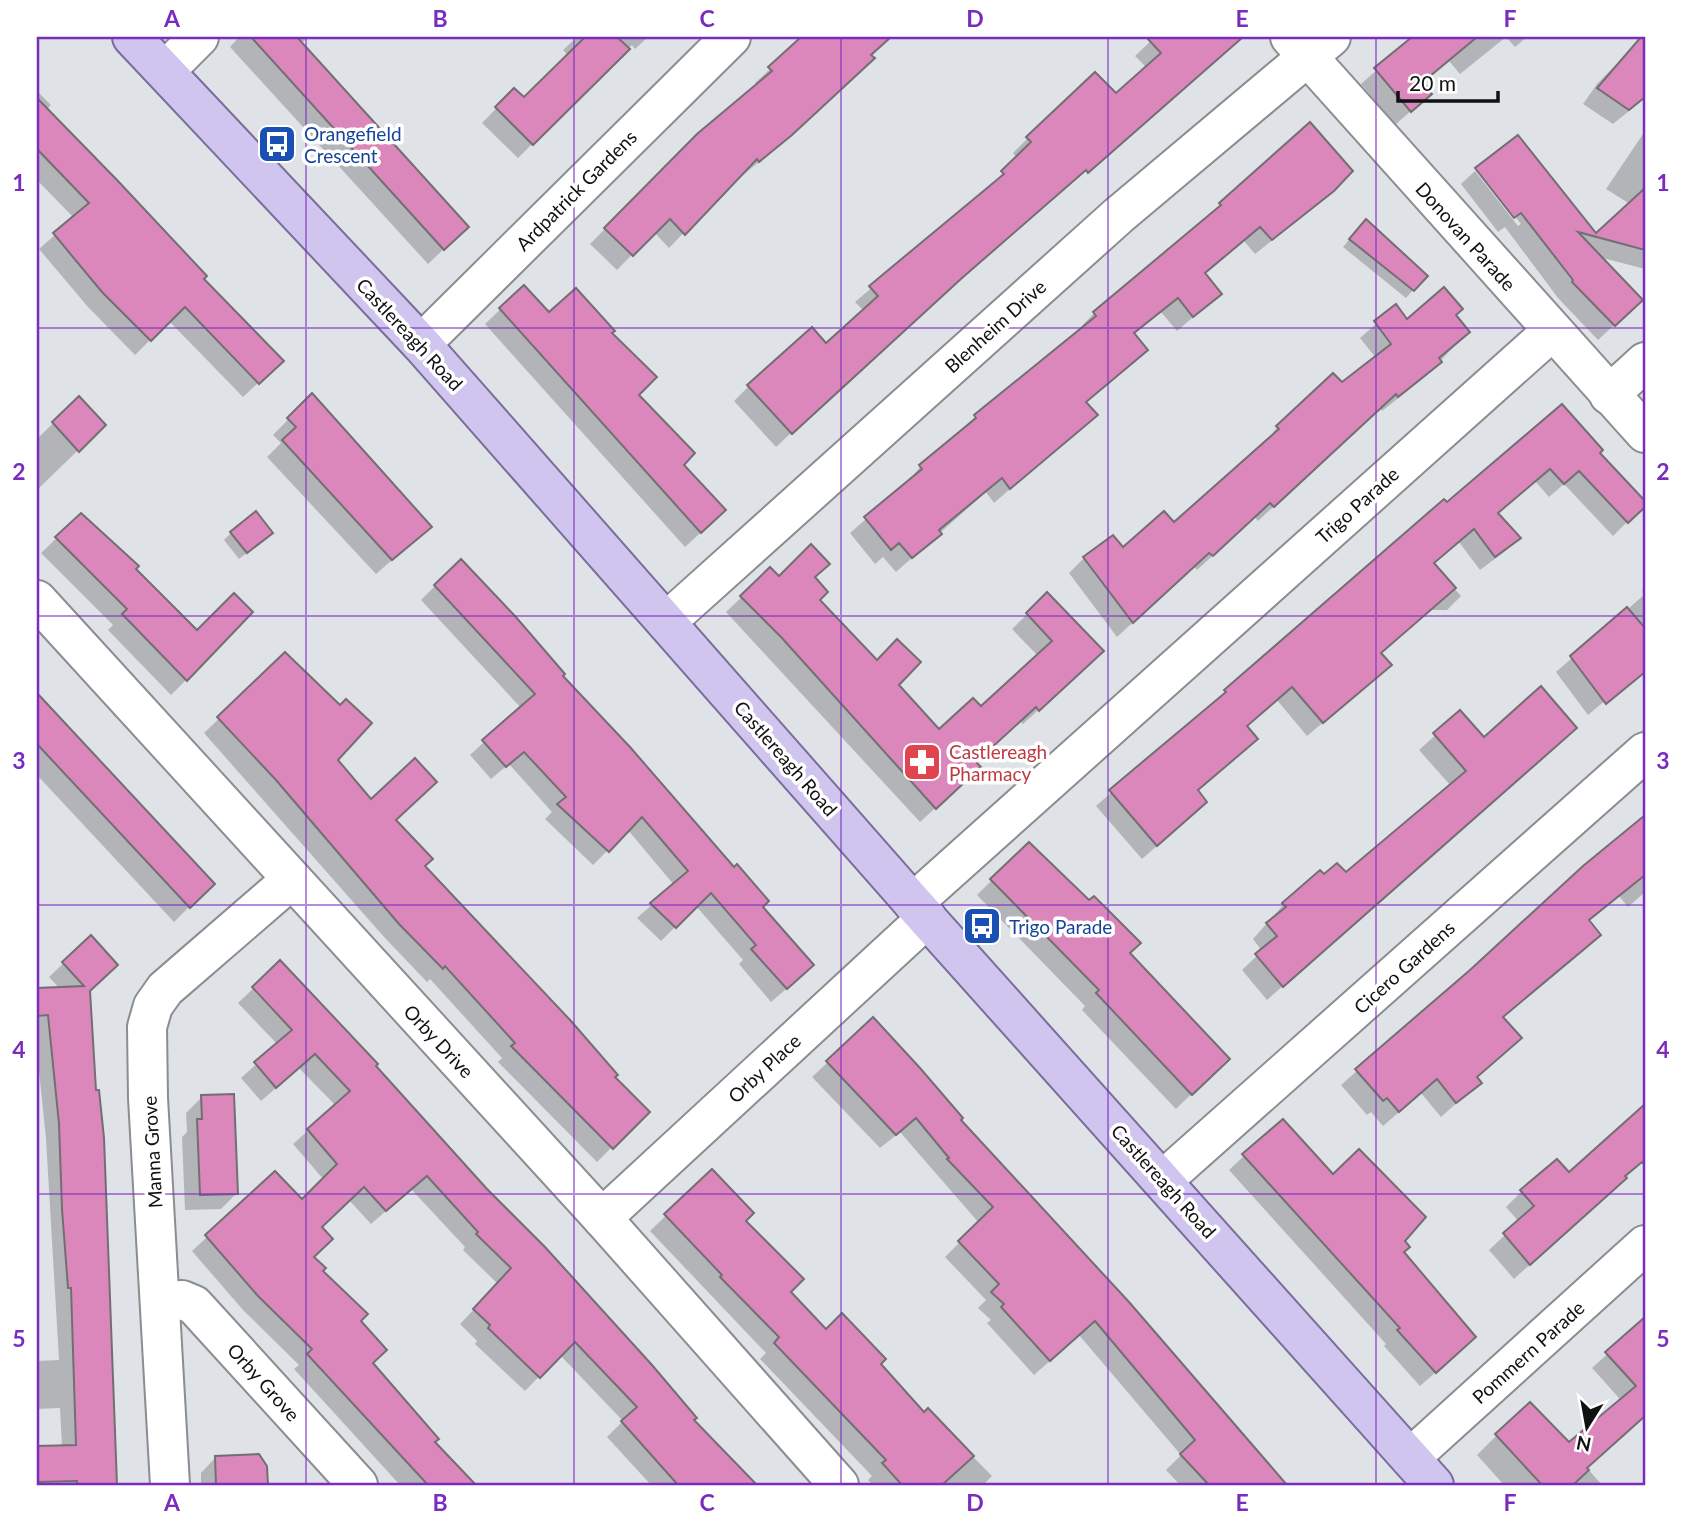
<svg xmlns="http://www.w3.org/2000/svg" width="1682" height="1522" font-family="Lato,sans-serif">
<rect width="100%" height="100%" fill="#dfe2e7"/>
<g fill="#0003">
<path d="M239,37H308L301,44L451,242L428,264L230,47Z"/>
<path d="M577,37H648L635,49L632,45L518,158L482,123L514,90L524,99L568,55L563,50Z"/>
<path d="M804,37H891L870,55L858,73L775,149L743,175L741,173L669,248L654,232L617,270L590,244L698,135L757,85L755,83Z"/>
<path d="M1155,37H1225L1231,44L889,342L776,447L734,401L748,387L826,345L864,311L855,302L989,188L1017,158L1013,153L1028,138L1116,95L1147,68L1135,56Z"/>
<path d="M1414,37H1527L1515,47L1506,37L1460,74L1449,61L1422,84L1430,94L1395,125L1361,84Z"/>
<path d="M1643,37H1645V98L1613,124L1583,104L1597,84Z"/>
<path d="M37,91L51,105L46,110L282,361L243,397L169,321L135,355L88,307L39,249L74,218L37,180Z"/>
<path d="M1310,125L1351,171L1316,206L1255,254L1244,241L1204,275L1220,294L1177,331L1161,312L1133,335L1146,350L1085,403L1095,415L994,503L986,492L896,572L883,557L875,564L850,533L906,484L920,467L975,417L1080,331L1079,329L1094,313L1205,220Z"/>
<path d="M1645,131V269L1599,257L1625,315L1598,340L1558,298L1505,227L1498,232L1461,184L1475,171L1518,226L1521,224L1478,169L1595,236L1630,204L1606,189Z"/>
<path d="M1359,228L1413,290L1406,298L1343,247Z"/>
<path d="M523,288L549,315L610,334L637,395L681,465L709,525L685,547L485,324Z"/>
<path d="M1395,307L1407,321L1468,332L1425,377L1382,411L1380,408L1258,521L1255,517L1197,570L1194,566L1117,637L1069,573L1084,558L1122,550L1173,524L1264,444L1277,427L1342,385L1376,358L1360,338Z"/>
<path d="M312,395L430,527L376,574L267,457L281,443L273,435Z"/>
<path d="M79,398L104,425L37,490V439Z"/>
<path d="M1597,453L1645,504L1613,536L1564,484L1549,497L1535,481L1497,514L1518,538L1504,552L1480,570L1459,542L1433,564L1461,596L1447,610H1431L1380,654L1389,665L1375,679L1307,736L1277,700L1245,727L1196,791L1191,816L1142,859L1096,806L1443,501L1446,505Z"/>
<path d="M81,515L134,569L186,680L171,695L108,630L113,625L41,553Z"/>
<path d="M231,533L263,540L239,559L224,540Z"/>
<path d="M460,561L761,907L798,979L771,1002L739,964L743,960L696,906L661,941L637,918L674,885L628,830L593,865L545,819L552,812L509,764L491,779L470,755L521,708L421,600Z"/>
<path d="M770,570L779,579L813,578L818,600L939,732L981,708L1038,656L1012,629L1047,595L1087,665L1023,724L1020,721L974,762L964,782L920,822L726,612Z"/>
<path d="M1645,587V667L1588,715L1556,672L1645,594L1642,590Z"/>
<path d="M285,655L336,760L371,801L395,820L423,867L647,1112L597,1162L498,1062L502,1058L430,979L427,982L385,938L204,733Z"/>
<path d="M37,695L212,884L174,922L37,775Z"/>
<path d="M1460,713L1484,740L1575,728L1267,1000L1242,970L1262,951L1253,939L1284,904L1323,877L1346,875L1451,786L1419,750Z"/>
<path d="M1645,815V892L1628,907L1619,896L1588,922L1583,950L1502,1018L1475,1078L1479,1083L1441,1117L1421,1093L1383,1126L1371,1112L1367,1115L1341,1085Z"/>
<path d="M992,880L1128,954L1212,1074L1176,1109L1082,1010L1085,1006L977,895Z"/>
<path d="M91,937L88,991L94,1092L102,1138L115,1485H37V1448L62,1447L60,1408L37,1409V1361L59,1360L46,1139L37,1051V990L60,989L49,977Z"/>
<path d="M280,963L692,1420L754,1485H651L607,1437L623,1421L560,1355L525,1391L475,1344L477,1341L460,1324L498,1284L463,1250L465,1247L411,1189L371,1224L349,1200L320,1227L312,1257L358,1321L371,1364L433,1442L474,1485H400L294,1369L299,1365L243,1310L192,1251L275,1174L302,1202L324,1180L293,1144L336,1106L299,1068L261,1101L241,1078L278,1045L238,1003Z"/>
<path d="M873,1020L958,1120L1280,1480L1282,1479L1288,1485H1180L1166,1470L1181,1455L1079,1335L1034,1375L987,1323L991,1320L978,1308L986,1300L945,1257L979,1223L900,1132L880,1148L812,1077Z"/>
<path d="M202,1097L237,1193L221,1209L185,1210L182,1137L187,1132L186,1113Z"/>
<path d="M1645,1108V1160L1514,1279L1489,1250L1519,1222L1506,1207L1522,1191L1569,1175Z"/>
<path d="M1244,1156L1333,1177L1402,1241V1253L1459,1352L1420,1386L1384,1346L1386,1344L1229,1170Z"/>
<path d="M712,1171L789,1293L826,1332L878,1364L924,1415L928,1411L992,1476L983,1485H873L868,1480L872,1476L760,1359L766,1353L650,1231Z"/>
<path d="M1645,1320V1411L1637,1418L1592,1368Z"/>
<path d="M1497,1435L1569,1444H1612L1587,1468L1602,1485H1504L1477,1455Z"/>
<path d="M216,1457L265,1466L266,1485H201V1473Z"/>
</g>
<g fill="#dc87bc" stroke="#736e71" stroke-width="2">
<path d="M251,37H297L469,227L444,250Z"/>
<path d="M585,37H617L630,49L533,145L495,107L514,88L524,97Z"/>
<path d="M801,37H891L871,55L875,58L792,135L759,162L757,159L685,235L670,219L633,256L604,228L697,134L772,71L768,67Z"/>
<path d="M1146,37H1243L1088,173L1086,170L962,278L792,434L747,385L812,327L826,343L878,296L869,286L1004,174L1001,171L1031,142L1026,137L1095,72L1116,93L1161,53Z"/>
<path d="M1412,37H1477L1423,82L1432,94L1411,112L1374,68Z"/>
<path d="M1641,37H1645V97L1629,110L1597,88Z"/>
<path d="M37,98L117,180L207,276L204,279L284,361L259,384L185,307L151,341L102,292L53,233L89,203L37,149Z"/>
<path d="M1310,122L1353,171L1334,191L1272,240L1260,227L1205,273L1222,294L1193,317L1178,298L1134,333L1148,350L1086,402L1098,415L1010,489L1002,478L939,530L942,534L912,558L899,543L891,550L864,517L922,469L919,465L976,418L974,415L1096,316L1093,312L1221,205L1219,203Z"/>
<path d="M1518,135L1596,233L1645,188V250L1578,232L1643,300L1615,326L1572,282L1573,280L1521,213L1514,218L1475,168Z"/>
<path d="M1366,219L1428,276L1414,291L1349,239Z"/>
<path d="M524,285L549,312L576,288L615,331L612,333L657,377L639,395L695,453L684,465L726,510L701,533L499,308Z"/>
<path d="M1444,287L1463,309L1456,315L1470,332L1439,358L1442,362L1398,397L1396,394L1274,507L1270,503L1213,556L1209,553L1133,623L1083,557L1113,535L1123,547L1164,511L1174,522L1279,429L1276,426L1333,373L1342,382L1391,344L1374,321L1396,304L1407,319Z"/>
<path d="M312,393L432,527L392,560L282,440L296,427L287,418Z"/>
<path d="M79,396L106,425L79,452L52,422Z"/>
<path d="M1562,404L1603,450L1600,453L1645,501V507L1628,523L1579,471L1564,484L1550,469L1498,513L1521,538L1495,557L1474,529L1434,563L1456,588L1381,653L1392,665L1323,723L1292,687L1247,726L1258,739L1198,790L1207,802L1157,846L1109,790L1226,692L1224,690L1444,499L1447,502Z"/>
<path d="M256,511L273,533L247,553L230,532Z"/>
<path d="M81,513L139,566L136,569L197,630L234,593L253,612L187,681L122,614L127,609L55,537Z"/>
<path d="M811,544L830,564L815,577L828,592L820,600L877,660L897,639L921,662L899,685L939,729L973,698L981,706L1052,641L1026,613L1047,592L1104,651L1039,711L1036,707L976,762L981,767L936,809L781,637L740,596L770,567L779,576Z"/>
<path d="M461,559L515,616L565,674L563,676L630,747L734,867L737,864L769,901L763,907L814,965L787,989L751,949L756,945L711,893L676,928L650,903L688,871L642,817L609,852L557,804L566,797L524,752L506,767L482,740L535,694L434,585Z"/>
<path d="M1627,607L1645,628V672L1606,704L1570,656Z"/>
<path d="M285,652L340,705L346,699L372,723L338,760L371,799L415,758L437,782L396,820L433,859L425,866L571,1021L618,1075L615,1077L650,1112L613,1149L511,1046L515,1043L445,966L443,969L399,924L276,780L217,717Z"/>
<path d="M1541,686L1577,728L1283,987L1255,954L1277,936L1266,923L1286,907L1282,903L1320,870L1324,874L1337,863L1346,872L1466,771L1433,733L1460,710L1484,737Z"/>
<path d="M37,693L215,884L190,908L37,744Z"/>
<path d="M1645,815V875L1589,920L1601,935L1503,1017L1522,1038L1477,1077L1482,1083L1456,1103L1437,1079L1399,1112L1387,1098L1383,1101L1355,1069L1470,970L1583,866Z"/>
<path d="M1029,842L1089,900L1094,896L1141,943L1130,953L1230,1059L1192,1095L1096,993L1099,990L990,879Z"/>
<path d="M91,935L118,965L90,991L96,1090H99L104,1138L117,1485H77V1481L37,1482V1446L76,1445L71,1288H68L62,1209L59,1124L48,1015L37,1016V988L84,986L62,962Z"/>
<path d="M280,960L378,1064L376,1066L487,1189L545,1247L652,1365L697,1418L694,1420L757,1485H678L621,1421L637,1407L575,1342L540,1378L488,1328L490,1325L473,1309L511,1268L476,1234L478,1232L427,1176L386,1211L364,1187L322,1227L333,1239L314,1257L326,1268L323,1271L368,1314L361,1321L387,1350L373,1363L439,1439L435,1442L476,1485H428L307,1354L312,1349L258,1296L205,1235L275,1171L302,1199L337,1164L307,1129L350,1091L315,1054L276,1088L254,1062L292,1030L252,987Z"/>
<path d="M873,1017L920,1068L963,1118L961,1120L1129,1302L1287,1485H1209L1180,1454L1195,1440L1095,1321L1050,1361L1001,1307L1004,1304L991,1292L999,1284L958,1241L993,1207L947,1159L949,1158L916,1118L896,1135L826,1061Z"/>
<path d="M234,1094L238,1194L200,1195L197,1119H202L201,1095Z"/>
<path d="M1645,1104V1165L1642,1162L1625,1176L1627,1178L1530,1265L1503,1233L1534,1206L1520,1190L1557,1159L1569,1172Z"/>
<path d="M1283,1119L1333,1174L1359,1149L1426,1217L1405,1241L1410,1247L1404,1252L1476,1337L1436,1373L1397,1330L1400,1328L1242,1154Z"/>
<path d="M712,1169L754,1213L746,1221L804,1279L791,1292L826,1329L842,1313L886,1359L881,1364L924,1412L928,1408L974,1456L942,1485H902L882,1463L886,1460L774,1343L779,1337L720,1277L722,1275L664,1214Z"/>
<path d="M1645,1317V1416L1587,1468L1589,1470L1573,1485H1542L1495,1434L1530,1402L1569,1442L1636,1386L1605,1352Z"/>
<path d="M259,1454L267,1466L268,1485H216L215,1456Z"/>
</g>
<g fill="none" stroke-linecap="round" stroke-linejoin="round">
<defs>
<g id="street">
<path d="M1290,37L1645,433"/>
<path d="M165,71L199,37"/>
<path d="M421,344L731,37"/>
<path d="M1609,395L1645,362"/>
<path d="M37,600L602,1218L839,1485"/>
<path d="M666,622L1119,215L1331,37"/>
<path d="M913,903L1551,332"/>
<path d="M1163,1180L1645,752"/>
<path d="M602,1218L927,918"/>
<path d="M160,1301L182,1300L194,1305L358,1485"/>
<path d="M1410,1458L1645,1245"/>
<path d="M170,1485L148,1098L147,1027L153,1006L165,989L291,880"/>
</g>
<path id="primary" d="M132,37L421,344L913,903L1434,1485"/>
</defs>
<use href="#street" stroke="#8a8d91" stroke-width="42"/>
<use href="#primary" stroke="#796d9a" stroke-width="42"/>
<use href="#street" stroke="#fff" stroke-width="38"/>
<use href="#primary" stroke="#d0c5ee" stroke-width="38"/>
</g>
<path fill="none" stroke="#7b2cbf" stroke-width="2" stroke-opacity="0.55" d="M306,37V1485M574,37V1485M841,37V1485M1108,37V1485M1376,37V1485M37,328H1645M37,616H1645M37,905H1645M37,1194H1645"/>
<defs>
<symbol id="bus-square" viewBox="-11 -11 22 22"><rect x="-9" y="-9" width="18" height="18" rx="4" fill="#1a4fb4" stroke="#fff"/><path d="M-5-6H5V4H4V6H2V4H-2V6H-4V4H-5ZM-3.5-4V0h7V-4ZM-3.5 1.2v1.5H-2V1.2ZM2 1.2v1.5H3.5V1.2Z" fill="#fff"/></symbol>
<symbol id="pharmacy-square" viewBox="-11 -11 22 22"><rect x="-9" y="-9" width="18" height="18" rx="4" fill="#e0444e" stroke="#fff"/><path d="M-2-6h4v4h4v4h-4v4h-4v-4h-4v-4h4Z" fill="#fff"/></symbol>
</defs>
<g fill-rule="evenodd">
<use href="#bus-square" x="255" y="122" width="44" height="44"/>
<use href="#pharmacy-square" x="900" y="740" width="44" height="44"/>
<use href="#bus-square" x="960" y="904" width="44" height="44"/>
</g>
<g text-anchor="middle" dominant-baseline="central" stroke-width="7" stroke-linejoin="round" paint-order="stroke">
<g font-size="19" fill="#164399" stroke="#fff" text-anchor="start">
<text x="304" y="133">Orangefield<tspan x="304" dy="22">Crescent</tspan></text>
<text x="1009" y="926">Trigo Parade</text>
</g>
<g font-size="19" fill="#101112" stroke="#fff">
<text transform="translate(576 190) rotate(-45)">Ardpatrick Gardens</text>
<text transform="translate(1466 236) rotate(48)">Donovan Parade</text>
<text transform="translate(995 326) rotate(-42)">Blenheim Drive</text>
<text transform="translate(410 334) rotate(47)">Castlereagh Road</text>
<text transform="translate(1357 505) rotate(-42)">Trigo Parade</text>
<text transform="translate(786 758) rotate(49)">Castlereagh Road</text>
<text transform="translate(1404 967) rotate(-42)">Cicero Gardens</text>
<text transform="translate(439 1041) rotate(47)">Orby Drive</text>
<text transform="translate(764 1068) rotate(-43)">Orby Place</text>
<text transform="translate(152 1152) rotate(-93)">Manna Grove</text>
<text transform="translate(1164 1181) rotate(48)">Castlereagh Road</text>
<text transform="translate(1528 1352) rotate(-42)">Pommern Parade</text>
<text transform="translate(264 1382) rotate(48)">Orby Grove</text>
</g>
<g font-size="19" fill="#be3a42" stroke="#fff" text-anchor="start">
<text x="949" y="751">Castlereagh<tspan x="949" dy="22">Pharmacy</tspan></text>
</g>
</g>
<rect width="1682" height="1522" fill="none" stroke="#ffffff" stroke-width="77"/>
<g transform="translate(1587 1427) rotate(191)" stroke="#ffffff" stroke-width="5" paint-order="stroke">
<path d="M0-5L12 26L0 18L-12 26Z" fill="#101112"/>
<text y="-10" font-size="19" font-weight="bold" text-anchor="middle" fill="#101112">N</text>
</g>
<path d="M1398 91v10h100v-10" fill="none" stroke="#101112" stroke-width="3.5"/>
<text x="1409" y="91" font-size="21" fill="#101112" stroke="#ffffff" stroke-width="5" paint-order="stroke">20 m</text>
<rect x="38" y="38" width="1606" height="1446" fill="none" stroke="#7b2cbf" stroke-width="2.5"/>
<g font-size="23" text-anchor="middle" font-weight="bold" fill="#7b2cbf">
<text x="172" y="27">A</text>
<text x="440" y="27">B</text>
<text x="707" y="27">C</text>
<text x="975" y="27">D</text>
<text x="1242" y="27">E</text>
<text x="1510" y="27">F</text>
<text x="19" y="191">1</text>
<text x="1663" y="191">1</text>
<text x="19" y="480">2</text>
<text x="1663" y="480">2</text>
<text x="19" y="769">3</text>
<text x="1663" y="769">3</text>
<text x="19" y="1058">4</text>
<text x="1663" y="1058">4</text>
<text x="19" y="1347">5</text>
<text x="1663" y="1347">5</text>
<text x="172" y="1511">A</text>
<text x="440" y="1511">B</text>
<text x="707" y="1511">C</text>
<text x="975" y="1511">D</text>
<text x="1242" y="1511">E</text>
<text x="1510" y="1511">F</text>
</g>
</svg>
